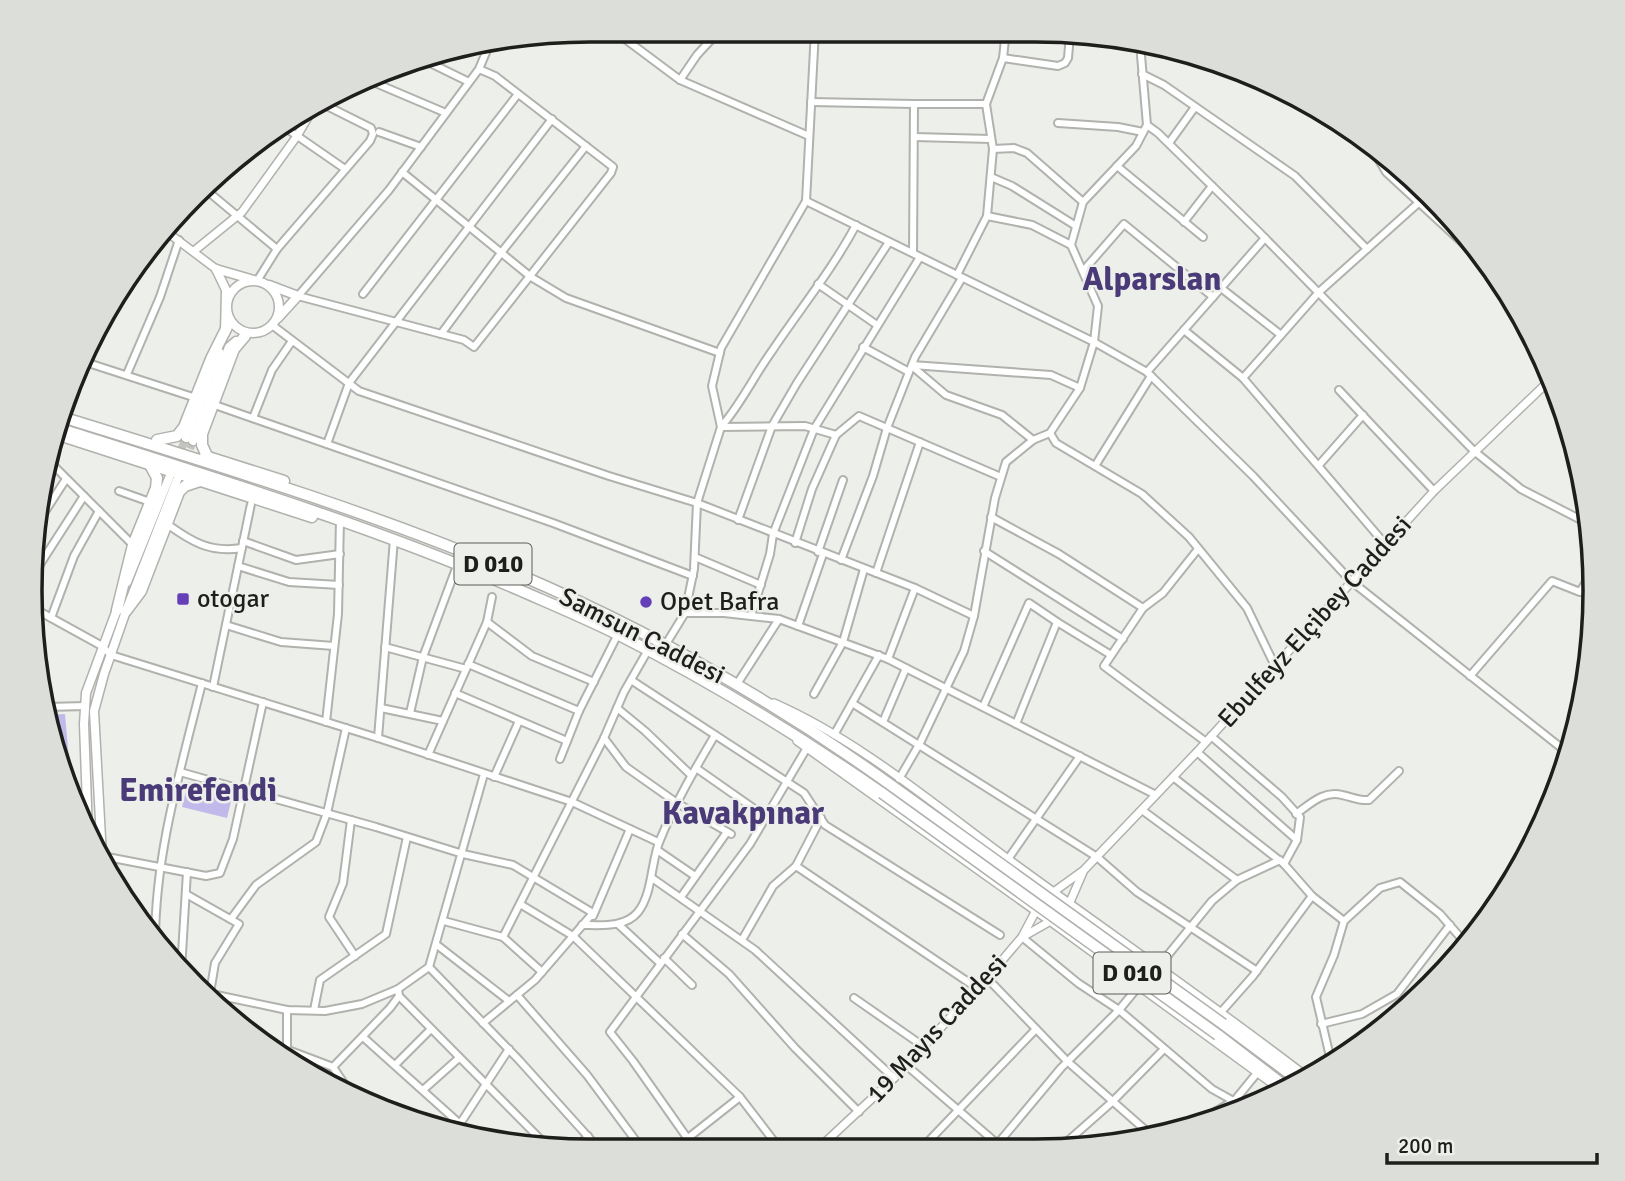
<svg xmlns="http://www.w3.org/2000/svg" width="1625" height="1181" font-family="Signika,sans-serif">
<rect width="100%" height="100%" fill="#edefea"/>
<g fill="#c2b9eb">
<path d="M65,714L71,783L67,784L48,715Z"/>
<path d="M188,782L233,793L227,818L182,807Z"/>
</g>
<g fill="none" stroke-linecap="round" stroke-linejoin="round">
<g stroke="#c4c5c1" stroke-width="8" stroke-dasharray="8 4" stroke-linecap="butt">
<path d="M172,470L186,438"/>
<path d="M181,471L193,441"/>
</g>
<defs>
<g id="minor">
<path d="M613,30L680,80L809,136"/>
<path d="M475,45L486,52"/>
<path d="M1003,58L1058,66L1065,63L1068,58L1070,34"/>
<path d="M422,59L469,82"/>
<path d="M479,69L495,76L613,167L611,173L474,347L464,340L298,296L389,190L479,69L490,43"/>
<path d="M1142,74L1164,85L1295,176L1367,249"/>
<path d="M680,80L697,55L720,30"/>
<path d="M373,82L446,113"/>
<path d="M811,102L914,104"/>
<path d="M1326,115L1354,132"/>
<path d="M1058,123L1118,127L1143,132"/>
<path d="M280,124L345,169"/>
<path d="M1147,125L1158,133L1257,230L1474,451L1521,489L1589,524"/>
<path d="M379,132L421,147"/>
<path d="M914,137L991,139"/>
<path d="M1169,143L1195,107"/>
<path d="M993,149L1014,148L1027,153L1083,202"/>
<path d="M1373,150L1386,172L1465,245L1508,295"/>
<path d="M1117,166L1203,237"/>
<path d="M402,172L531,277L566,298L720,353"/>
<path d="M991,177L1012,186L1076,226"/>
<path d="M205,189L277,249"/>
<path d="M806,201L1094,342L1147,372L1253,476L1351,581L1569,754"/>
<path d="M987,216L1032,225L1071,245"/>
<path d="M1184,222L1212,186"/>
<path d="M913,253L914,104H986"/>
<path d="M1083,271L1124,224L1213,297"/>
<path d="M957,275L987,216L993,149L986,104L1003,58L1006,30"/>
<path d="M257,281L277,249L370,141L373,134L371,128L323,104"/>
<path d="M818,284L877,325"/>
<path d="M1221,288L1281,335"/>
<path d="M363,294L518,94"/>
<path d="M272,325L359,391L609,476L697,503L915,588L974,616"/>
<path d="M1184,330L1243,378L1385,544"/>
<path d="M441,334L504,249L586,146"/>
<path d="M863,347L909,372"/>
<path d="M82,361L196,398"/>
<path d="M912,365L1051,375L1080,388"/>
<path d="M913,367L946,395L1002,415L1033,440"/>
<path d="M1147,372L1265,238"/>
<path d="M127,374L160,297L179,240"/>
<path d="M1243,378L1319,292L1424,198"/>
<path d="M1339,390L1434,491"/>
<path d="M212,404L553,523L693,576"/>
<path d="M253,418L272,370L292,341"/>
<path d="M721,427C741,404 754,376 772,351C800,309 832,270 856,225"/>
<path d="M721,427L805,426L836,435"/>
<path d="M1050,433L1056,443L1142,494L1189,537L1247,608L1275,666"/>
<path d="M327,444L349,383L552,119"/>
<path d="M51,463L133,545"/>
<path d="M1319,465L1363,415"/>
<path d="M1095,466L1151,376"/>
<path d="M119,491L150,502"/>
<path d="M991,517L1059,554L1143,608L1104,666L1206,742"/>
<path d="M738,520L772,426L797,383L889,242"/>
<path d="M167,524C192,542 210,553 242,548"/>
<path d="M35,527L66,479"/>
<path d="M243,541L296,560L340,554"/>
<path d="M795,543L812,489L836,435L859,416L1001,477"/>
<path d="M984,551L1123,639"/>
<path d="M818,552L843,480"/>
<path d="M695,557L761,585"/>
<path d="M841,560L873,476L887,428L915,357L962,278"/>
<path d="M238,566L289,582L339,585"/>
<path d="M35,572L84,496"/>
<path d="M876,573L920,442"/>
<path d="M1143,608L1163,593L1198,549"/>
<path d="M35,609L102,646L111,655L378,738L572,802L658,842"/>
<path d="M685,613H724L779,619L888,659L1156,795"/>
<path d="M751,616L770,554L773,534L814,429L920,257"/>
<path d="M51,618L74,556L99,511"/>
<path d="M487,622L532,656L594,682"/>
<path d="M226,625L281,642L334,646"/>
<path d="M798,626L823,554"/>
<path d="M666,644L685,613L694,569L697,503L721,427L712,386L721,348L806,201L815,30"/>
<path d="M385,647L466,669"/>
<path d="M888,659L915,588"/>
<path d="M468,664L579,711"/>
<path d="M1470,676L1552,581L1580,592L1593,570"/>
<path d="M631,680L804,793L825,825L1000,935"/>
<path d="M737,684L779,619"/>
<path d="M213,687L251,504"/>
<path d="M455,693L567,741"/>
<path d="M814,694L843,642L864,569"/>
<path d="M852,703L1097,857L1137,892L1257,971"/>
<path d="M46,707L86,706"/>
<path d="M983,707L1029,603L1057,622"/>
<path d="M381,708L443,721"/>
<path d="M617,708L645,731L691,775"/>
<path d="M410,713L423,657L458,563"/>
<path d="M326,722L338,614L340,519"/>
<path d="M883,722L906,668"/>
<path d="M1016,724L1057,622L1111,655"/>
<path d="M834,735L879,655"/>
<path d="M1211,736L1282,797L1300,817L1297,840L1284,864"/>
<path d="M378,738L394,539"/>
<path d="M604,738L626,767L677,803L731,834"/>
<path d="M1197,752L1297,840"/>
<path d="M428,755L487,622L492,597"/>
<path d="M560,759L579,711L618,634"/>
<path d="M696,768L766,817"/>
<path d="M180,772L376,827L463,854L513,865L593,913L535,980L483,1023"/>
<path d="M494,777L519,721"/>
<path d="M1173,777L1284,864L1312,896L1344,921"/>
<path d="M899,779L920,743L964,651L974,616L995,498L1006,462L1033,440L1050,433L1080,388L1094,342L1098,306L1071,245L1083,202L1136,146L1147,125L1140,44"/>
<path d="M70,798L87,795"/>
<path d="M1142,810L1237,880"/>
<path d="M1296,814C1310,804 1324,790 1342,795C1352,797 1359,801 1369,800L1399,771"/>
<path d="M351,820L343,883L329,917L355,956"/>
<path d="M657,850L695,876"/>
<path d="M102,856L206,876L220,873L233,839L263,702"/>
<path d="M1008,859L1080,756"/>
<path d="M796,866L977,988"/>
<path d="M652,878L755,950L894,1078"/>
<path d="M186,894L239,924L215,963L210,993"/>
<path d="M681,897L727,832"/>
<path d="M520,904L573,936L740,1097L780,1149"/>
<path d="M593,916L630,829"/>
<path d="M231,919L256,885L316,842L327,813L346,728"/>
<path d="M444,921L503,937L542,972"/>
<path d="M618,924L660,963"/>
<path d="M582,925C601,925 625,928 638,912C653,893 651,860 660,840C675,803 695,769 715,735"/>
<path d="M682,934L729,974L795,1048L859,1112"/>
<path d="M503,937L604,738L624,692L648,650"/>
<path d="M1022,937L1078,983L1119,1010L1212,1089L1248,1109"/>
<path d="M1462,939L1521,869"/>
<path d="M742,940L773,886L796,866L821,818"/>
<path d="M155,942C155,854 181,768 202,683"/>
<path d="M437,945L509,1001"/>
<path d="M664,958L692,985"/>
<path d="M1159,966L1212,901L1237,880L1280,860"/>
<path d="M429,967L519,1060L600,1150"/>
<path d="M181,970L187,872"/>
<path d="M987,978L1067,1061L1151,1135"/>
<path d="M398,989L399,996L550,1149"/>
<path d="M202,992L287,1010L325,1011L362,1004L398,989L429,967L484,774"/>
<path d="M517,995L587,1075L642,1149"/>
<path d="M854,998L923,1046"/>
<path d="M314,1010L320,980L386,934L407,837"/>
<path d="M1222,1011L1253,976L1312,896"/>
<path d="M1321,1024L1362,1014L1397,994L1450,925"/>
<path d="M363,1037L460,1124"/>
<path d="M288,1050L333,1067L353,1097"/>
<path d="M287,1056V1010"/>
<path d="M1331,1061L1316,997L1334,955L1344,921L1380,888L1400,882L1440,914L1467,945"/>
<path d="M395,1065L431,1029"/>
<path d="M906,1065L1001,1147"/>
<path d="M333,1067L390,1008L399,996"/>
<path d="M423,1090L459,1058"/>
<path d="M1196,1123L1235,1100L1257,1073"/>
<path d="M454,1133L509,1049"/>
<path d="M688,1138L740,1097"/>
<path d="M995,1147L1061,1068L1119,1010L1138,987"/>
<path d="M1061,1147L1112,1102L1164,1049"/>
<path d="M922,1148L1036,1029"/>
<path d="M695,1149L633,1061L610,1032L750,844L808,746"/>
<path d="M575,1150L588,1136"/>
</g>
<g id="tertiary">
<path d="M163,229L216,269"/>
<path d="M194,251L242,212L297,136L313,109"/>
<path d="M774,703C858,740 931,802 1004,856C1105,930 1207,1000 1306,1076"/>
<path d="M797,741L1051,922L1281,1090"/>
<path d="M1026,935L1061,915L1070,902L1083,872"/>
<path d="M819,1148L894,1078L987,978L1022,937L1041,901L1084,870L1197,752L1434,491L1551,379"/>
</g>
<g id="secondary">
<path d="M216,269L226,290L225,333"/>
<path d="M216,269L254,280"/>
<circle cx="253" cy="307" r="26"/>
<path d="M269,285L298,296L278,318"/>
<path d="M186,438L219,352"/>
<path d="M193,441L229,347L236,341"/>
<path d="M127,582L169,478"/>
<path d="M88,832L84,724L86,693L119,604"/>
<path d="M102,856L94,711L104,674L126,611L177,480"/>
</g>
<g id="trunk">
<path d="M65,418C216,465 369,511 515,573C647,629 772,700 888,783"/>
<path d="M61,429C215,478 369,525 517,589C551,604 585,618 619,635C710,681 798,735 882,793"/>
<path d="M59,435L312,517"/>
<path d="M157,440L177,436L184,427L211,359L227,327"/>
<path d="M205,456L284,481"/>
<path d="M207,456L202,445V434L234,349L245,336"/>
<path d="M117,610L133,545L156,488L157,478L150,465"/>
<path d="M126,611L141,591L179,492L185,486L200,481"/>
<path d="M1223,1024L1298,1080"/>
<path d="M1218,1035L1286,1087"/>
</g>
</defs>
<use href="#minor" stroke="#b0b2ad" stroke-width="10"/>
<use href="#tertiary" stroke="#b0b2ad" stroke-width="10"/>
<use href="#secondary" stroke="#b0b2ad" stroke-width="11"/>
<use href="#trunk" stroke="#b0b2ad" stroke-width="13"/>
<use href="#minor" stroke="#fff" stroke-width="6"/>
<use href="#tertiary" stroke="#fff" stroke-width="7"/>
<use href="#secondary" stroke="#fff" stroke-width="8"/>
<use href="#trunk" stroke="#fff" stroke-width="10"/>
<defs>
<g id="trunk-bridge">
<path d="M888,783L1223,1024"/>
<path d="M882,793L1218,1035"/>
</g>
</defs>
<use href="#trunk-bridge" stroke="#b0b2ad" stroke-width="13" stroke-linecap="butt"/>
<use href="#trunk-bridge" stroke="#fff" stroke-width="10"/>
</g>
<g fill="#653fb7" stroke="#edefea" stroke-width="2.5">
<rect x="176" y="592" width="14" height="14" rx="3.5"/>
<circle cx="646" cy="602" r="7"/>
</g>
<g text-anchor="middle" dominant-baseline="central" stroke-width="5" stroke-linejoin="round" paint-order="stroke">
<g fill="#edefea" stroke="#5c5d5a" stroke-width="2">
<rect x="454.5" y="543.5" width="77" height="41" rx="5"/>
<rect x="1093.5" y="952.5" width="77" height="41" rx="5"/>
</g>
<g font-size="24" font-weight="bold" fill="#1e1e1c">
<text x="493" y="564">D 010</text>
<text x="1132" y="973">D 010</text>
</g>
<g font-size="26" fill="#1e1e1c" stroke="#edefea" text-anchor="start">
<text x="197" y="599">otogar</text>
<text x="660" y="602">Opet Bafra</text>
</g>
<g font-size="26" fill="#1e1e1c" stroke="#edefea">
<text transform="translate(1315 622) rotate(-48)">Ebulfeyz Elçibey Caddesi</text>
<text transform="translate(642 636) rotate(27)">Samsun Caddesi</text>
<text transform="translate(937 1029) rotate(-47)">19 Mayıs Caddesi</text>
</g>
<g font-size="33" font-weight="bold" fill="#4a3b78" stroke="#edefea">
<text x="1152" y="279">Alparslan</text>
<text x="198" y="790">Emirefendi</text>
<text x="743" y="813">Kavakpınar</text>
</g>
</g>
<path d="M0 0H1625V1181H0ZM590 42H1035A548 548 0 0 1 1583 590V591A548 548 0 0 1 1035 1139H590A548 548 0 0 1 42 591V590A548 548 0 0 1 590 42Z" fill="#dcdeda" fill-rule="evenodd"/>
<path fill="none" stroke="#1e1e1c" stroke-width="3.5" d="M590 42H1035A548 548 0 0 1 1583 590V591A548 548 0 0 1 1035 1139H590A548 548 0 0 1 42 591V590A548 548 0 0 1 590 42Z"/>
<path d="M1387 1153v10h210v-10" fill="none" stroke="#1e1e1c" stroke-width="3.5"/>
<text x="1398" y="1153" font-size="21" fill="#1e1e1c" stroke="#edefea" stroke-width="5" paint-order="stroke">200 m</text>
</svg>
